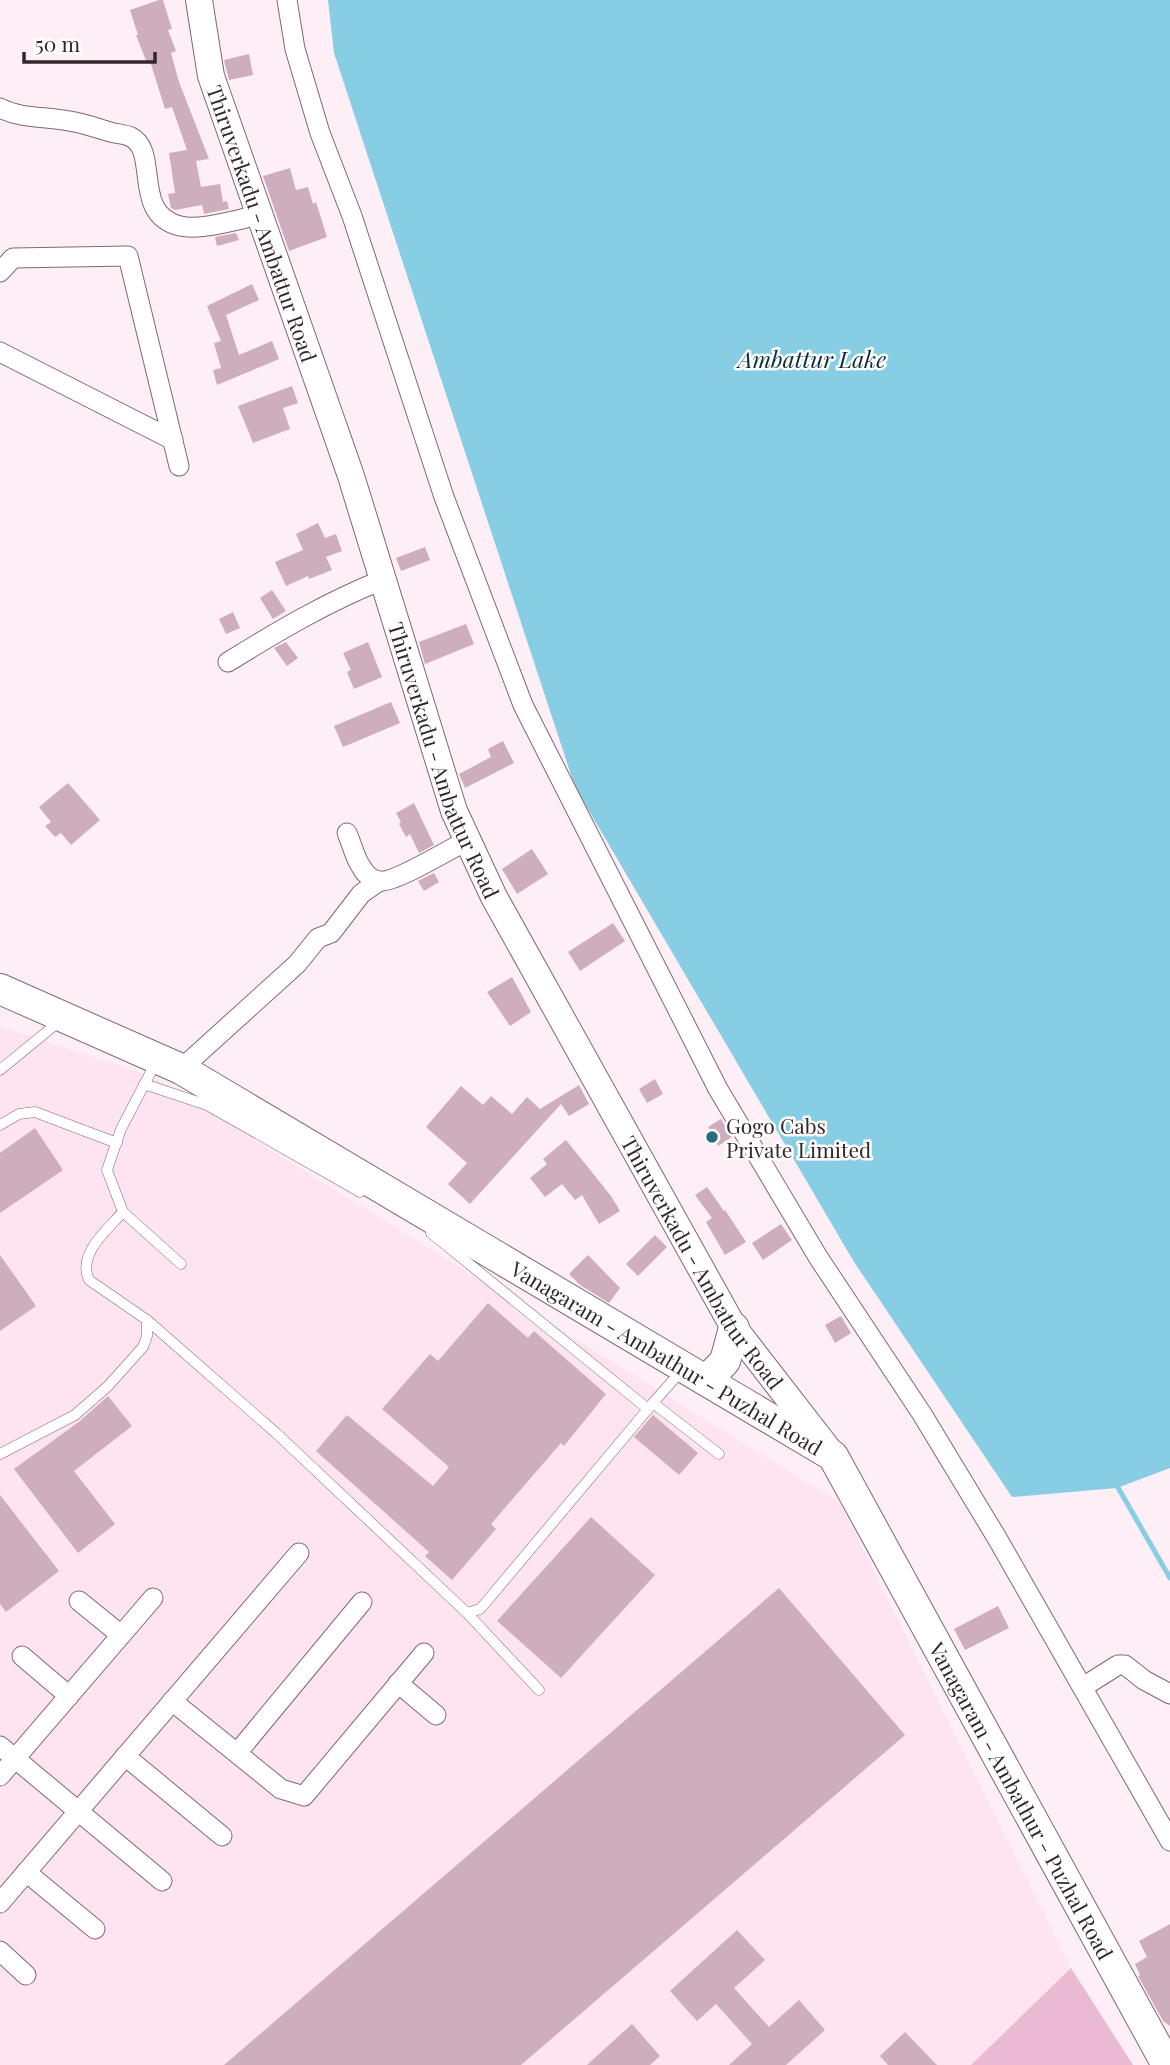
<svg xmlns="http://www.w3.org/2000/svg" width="1170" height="2065" font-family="'Playfair Display',serif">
<rect width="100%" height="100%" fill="#feeff6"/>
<path fill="#fde4f0" d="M0,1026L151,1076L840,1503L1071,1968L971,2065H0Z"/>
<path fill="#eabad2" d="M1071,1968L1133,2065H971Z"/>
<path fill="#87cde3" d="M328,0H1170V1468L1117,1488L1012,1497L854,1262L575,787L334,53Z"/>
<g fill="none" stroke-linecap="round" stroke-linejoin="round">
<path stroke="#87cde3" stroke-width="5" d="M1116,1484L1170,1578"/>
</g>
<g fill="#ceadbc">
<path d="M159,0H163L172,29L168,30L176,51L171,53L179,82L209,159L196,161L201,187L220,184L223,202L227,201L229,209L204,214L202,205L175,210L171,208L168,194L175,193L169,153L187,150L172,107L165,109L150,61L147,63L136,35H138L130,10Z"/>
<path d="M249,54L253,75L229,80L224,60Z"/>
<path d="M290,168L296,190L308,187L313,204L316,202L327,237L289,251L263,176Z"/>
<path d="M236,233L239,240L217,246L215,237Z"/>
<path d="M252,284L259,300L226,315L239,355L272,341L279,359L217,385L213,370L221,368L214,343L221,341L207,306Z"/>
<path d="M292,386L298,403L283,408L290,429L253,443L238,406Z"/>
<path d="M318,523L325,538L336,534L342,551L326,557L332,570L309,579L308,576L286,586L275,562L303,550L296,534Z"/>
<path d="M425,547L430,560L401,571L396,558Z"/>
<path d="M272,590L286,611L273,619L260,598Z"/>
<path d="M233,612L240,628L226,634L219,619Z"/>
<path d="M466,624L474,644L425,664L419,642Z"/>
<path d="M286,642L298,658L287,666L274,648Z"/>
<path d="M368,642L382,677L354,689L347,672L351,670L343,653Z"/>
<path d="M391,702L400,723L343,747L334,726Z"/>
<path d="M503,741L514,763L465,788L459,774L491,757L488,749Z"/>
<path d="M68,783L100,820L71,845L61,833L55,837L45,826L51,822L39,807Z"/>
<path d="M414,803L434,845L419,853L410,834L406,837L399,824L401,822L396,813Z"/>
<path d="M532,849L548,874L517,894L502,869Z"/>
<path d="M434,873L439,882L424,891L418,881Z"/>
<path d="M613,923L625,941L580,971L568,952Z"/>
<path d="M512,977L531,1012L510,1026L487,992Z"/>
<path d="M655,1079L663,1094L647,1103L639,1089Z"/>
<path d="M579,1085L589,1104L569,1116L561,1104L470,1204L448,1184L467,1163L426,1127L461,1086L483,1105L491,1096L512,1114L527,1097L540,1109Z"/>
<path d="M721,1119L732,1137L718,1146L708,1127Z"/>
<path d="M35,1128L63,1170L0,1213V1153Z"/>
<path d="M566,1140L611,1196L620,1211L599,1224L582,1195L575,1200L562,1184L545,1197L530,1178L547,1164L543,1159Z"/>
<path d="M707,1187L724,1211L725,1210L746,1242L725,1255L706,1222L712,1218L695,1195Z"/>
<path d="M781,1224L792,1240L763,1260L752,1243Z"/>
<path d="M655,1235L667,1247L638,1276L626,1264Z"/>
<path d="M0,1255L36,1306L0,1331Z"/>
<path d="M588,1255L620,1288L609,1303L580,1285L569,1274Z"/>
<path d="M488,1303L528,1338L534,1331L606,1394L564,1446L561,1443L491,1524L496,1529L452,1580L425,1556L429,1552L316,1451L347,1415L433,1486L449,1467L382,1409L430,1354L438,1361Z"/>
<path d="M841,1316L851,1333L835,1343L825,1325Z"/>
<path d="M108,1396L132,1426L74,1471L115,1524L78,1553L14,1469L80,1421Z"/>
<path d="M653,1415L698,1453L679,1475L634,1437Z"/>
<path d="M0,1495L59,1571L6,1612L0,1604Z"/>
<path d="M591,1517L655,1575L561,1678L497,1621Z"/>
<path d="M779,1588L905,1735L521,2065H224Z"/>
<path d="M998,1606L1009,1628L965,1650L954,1629Z"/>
<path d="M1170,1924V2026L1163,2021L1138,1976L1140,1975L1135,1964L1147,1957L1139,1941Z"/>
<path d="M737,1930L765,1960L734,1988L769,2027L799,2000L825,2030L786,2065H729L752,2044L716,2004L697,2021L670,1991Z"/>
<path d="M632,2024L660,2056L650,2065H587Z"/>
<path d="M905,2032L937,2065H888L880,2056Z"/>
</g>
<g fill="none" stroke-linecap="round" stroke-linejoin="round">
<defs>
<g id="lane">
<path d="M156,1062L121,1129L107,1170L123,1212L181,1264"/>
<path d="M0,1070L61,1020"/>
<path d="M144,1084L207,1105L360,1192"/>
<path d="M0,1125L19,1114L35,1112L117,1143"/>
<path d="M431,1233L648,1409"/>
<path d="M147,1320L276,1433L467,1613"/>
<path d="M653,1403L682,1370"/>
<path d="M0,1454L75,1415L108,1386L143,1347L147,1336V1320L89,1280C77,1254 107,1230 123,1212"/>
<path d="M539,1690L467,1613L480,1609L487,1601L653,1403L719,1454"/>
</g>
<g id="street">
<path d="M287,0L295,49L320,133L352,216L444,497L523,705L718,1089L818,1257L922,1414L997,1538L1170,1841"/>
<path d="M0,108C21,119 45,116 69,121C83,123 97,128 110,132C117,134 125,134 131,137C160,152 131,214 180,226C201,231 238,219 260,215"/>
<path d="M0,272L13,258L128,256L179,466"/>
<path d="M0,352L173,440"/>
<path d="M228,662C278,631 327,602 382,580"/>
<path d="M347,833C352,844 355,859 362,868C365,874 372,880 379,881C393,884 452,848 468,840"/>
<path d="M181,1069L297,964L318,938L331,933L361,894L379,881"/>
<path d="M79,1601L121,1635"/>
<path d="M22,1656L69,1696"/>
<path d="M398,1683L436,1715"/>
<path d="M1083,1687L1118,1665H1125L1144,1680L1170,1694"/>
<path d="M172,1701L281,1789L304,1796L424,1653"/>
<path d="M0,1746L162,1881"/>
<path d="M237,1753L362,1602"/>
<path d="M125,1756L222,1836"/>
<path d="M0,1776L153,1598"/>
<path d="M26,1872L95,1929"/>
<path d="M0,1903L299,1553"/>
<path d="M0,1951L26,1975"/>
</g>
<g id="secondary">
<path id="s1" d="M199,0L211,76L351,476L454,811L494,897L734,1328L831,1453"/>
</g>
<g id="primary">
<path id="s2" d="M0,989L181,1069L833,1456L1167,2065"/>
<path d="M707,1380L725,1361L734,1328"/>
</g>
</defs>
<use href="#lane" stroke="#846675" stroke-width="11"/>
<use href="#street" stroke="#846675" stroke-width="21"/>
<use href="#secondary" stroke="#846675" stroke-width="28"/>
<use href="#primary" stroke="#846675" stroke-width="32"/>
<use href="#lane" stroke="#fff" stroke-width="10"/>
<use href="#street" stroke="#fff" stroke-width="19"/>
<use href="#secondary" stroke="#fff" stroke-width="26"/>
<use href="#primary" stroke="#fff" stroke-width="30"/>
</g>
<circle fill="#2a6c7f" stroke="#fff" stroke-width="2.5" cx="712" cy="1137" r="7"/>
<g text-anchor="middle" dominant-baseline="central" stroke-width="5" stroke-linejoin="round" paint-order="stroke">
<g font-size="21" fill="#33272d" stroke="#fff">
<text stroke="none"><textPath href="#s1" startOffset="233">Thiruverkadu - Ambattur Road</textPath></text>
<text stroke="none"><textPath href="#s1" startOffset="800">Thiruverkadu - Ambattur Road</textPath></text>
<text stroke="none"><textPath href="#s1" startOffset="1367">Thiruverkadu - Ambattur Road</textPath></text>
<text stroke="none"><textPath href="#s2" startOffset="763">Vanagaram - Ambathur - Puzhal Road</textPath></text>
<text stroke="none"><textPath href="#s2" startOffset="1349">Vanagaram - Ambathur - Puzhal Road</textPath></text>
</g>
<g font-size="21" fill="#33272d" stroke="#fff" text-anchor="start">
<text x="726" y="1125">Gogo Cabs<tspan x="726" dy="24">Private Limited</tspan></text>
</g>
<g font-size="23" font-style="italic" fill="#0c2e38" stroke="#fff">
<text x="812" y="358">Ambattur Lake</text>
</g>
</g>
<path d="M24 52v10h131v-10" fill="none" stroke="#33272d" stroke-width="3.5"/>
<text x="35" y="52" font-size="21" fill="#33272d" stroke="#ffffff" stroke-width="5" paint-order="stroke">50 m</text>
</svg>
